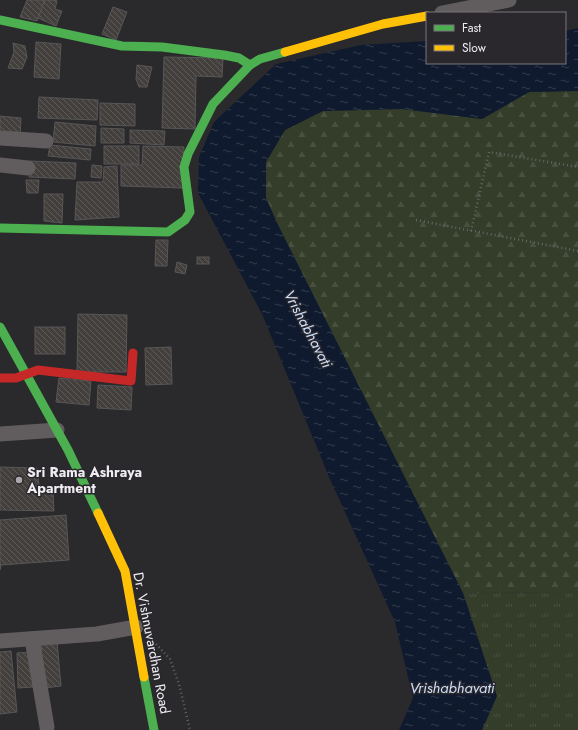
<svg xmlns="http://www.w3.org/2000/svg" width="578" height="730" font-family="Jost,sans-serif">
<defs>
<pattern id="grass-tufts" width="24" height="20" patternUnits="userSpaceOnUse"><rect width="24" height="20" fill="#343d2a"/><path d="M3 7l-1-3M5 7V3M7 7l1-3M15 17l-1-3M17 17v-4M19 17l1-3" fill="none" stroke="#48503f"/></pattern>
<pattern id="forest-firs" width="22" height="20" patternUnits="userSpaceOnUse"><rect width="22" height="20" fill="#343d2a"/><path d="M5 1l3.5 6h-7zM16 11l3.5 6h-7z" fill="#48503f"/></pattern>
<pattern id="water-ripples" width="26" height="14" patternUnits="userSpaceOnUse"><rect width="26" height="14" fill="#0f1a2e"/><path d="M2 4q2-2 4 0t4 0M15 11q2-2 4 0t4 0" fill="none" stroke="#323c4d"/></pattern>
<pattern id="building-back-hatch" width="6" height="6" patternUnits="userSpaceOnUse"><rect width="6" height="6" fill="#423f3c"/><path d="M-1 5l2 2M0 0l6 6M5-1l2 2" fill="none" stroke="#5e5b59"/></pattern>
</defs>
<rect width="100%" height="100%" fill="#2a292c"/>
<path fill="url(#grass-tufts)" d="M578,592V730H482L497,696L463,593Z"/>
<path fill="url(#forest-firs)" d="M578,91V592L463,593L278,225L266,198V162L285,130L323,111L402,109L482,119L529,92Z"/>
<path fill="url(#water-ripples)" d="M578,28V91L529,92L482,119L402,109L323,111L285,130L266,162V198L278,225L463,593L497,696L482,730H399L413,698L395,622L329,477L262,314L198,193L199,157L214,122L276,64L361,45L427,41V63H565V31Z"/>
<g fill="url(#building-back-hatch)" stroke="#585757">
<path d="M27,0H45L37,21L20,17Z"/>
<path d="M45,0H55L57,1L55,9L62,11L56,26L38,18Z"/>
<path d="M113,7L127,12L116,40L102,34Z"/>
<path d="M36,42L61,44L59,79L34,77Z"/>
<path d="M13,43L25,46L27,57L22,69L8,68L14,52Z"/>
<path d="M164,57L223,58L222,77L196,76L195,129L162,128Z"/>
<path d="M137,65L152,67L147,87H139L136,79Z"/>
<path d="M39,97L98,100L97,120L38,118Z"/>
<path d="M100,103L135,104V126L100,125Z"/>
<path d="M0,116L21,118L20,137L0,135Z"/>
<path d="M55,122L96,126L95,146L53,142Z"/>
<path d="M101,128L124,129V143H101Z"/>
<path d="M130,130L165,131L164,145L130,143Z"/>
<path d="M50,145L91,149L90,160L48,156Z"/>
<rect x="104" y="146" width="35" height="18"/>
<path d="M143,146L184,147L183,188L121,186V165H142Z"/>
<path d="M30,161L76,163L75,179L29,177Z"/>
<path d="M92,165L102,166L101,178L91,177Z"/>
<path d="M117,166L119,217L75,220L77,182H103L104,167Z"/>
<path d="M26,180H39L38,193H27Z"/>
<path d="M44,194H63L62,223L44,221Z"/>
<path d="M156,240H168L167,266H155Z"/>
<rect x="197" y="257" width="12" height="7"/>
<path d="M177,262L187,265L185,274L175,272Z"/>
<path d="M78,314L127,315L126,372H77Z"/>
<rect x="35" y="327" width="30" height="27"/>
<path d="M171,347L172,384L146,385L145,348Z"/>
<path d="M59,378L91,381L89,405L56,402Z"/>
<path d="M98,385L132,387L131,410L97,408Z"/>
<path d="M0,467L37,468L40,493L53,492L54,511L0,510Z"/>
<path d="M66,515L69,560L1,565L0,570V520Z"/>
<path d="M57,642L61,686L44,688L41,644Z"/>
<path d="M11,651L17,712L0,714V652Z"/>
<path d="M32,652L33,687L18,688L17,653Z"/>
</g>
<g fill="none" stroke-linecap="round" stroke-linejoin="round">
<g stroke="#686466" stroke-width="2.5" stroke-dasharray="1 3" stroke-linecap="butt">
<path d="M416,220L578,251"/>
<path d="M471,231L489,152L578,167"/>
<path d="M156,644L170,659L179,684L190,730"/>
</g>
<g stroke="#615d5e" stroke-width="15">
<path d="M442,13L509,0"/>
<path d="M0,138L46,141"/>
<path d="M0,165L28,168"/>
<path d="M0,434L57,430"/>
<path d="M32,639L47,727"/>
<path d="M0,641L97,634L136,627"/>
</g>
<g stroke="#4caf50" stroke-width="9">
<path d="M0,20L122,46L162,47L224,55L239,58L250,65"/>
<path d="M0,228L168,232L185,220L190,212L184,167L188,154L213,104L250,65L260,59L285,52"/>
<path d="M0,327L68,450L98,513"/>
<path d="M144,677L154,730"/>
</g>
<g stroke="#ffc107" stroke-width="9">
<path d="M285,52L383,24L427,16"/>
<path d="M98,513L125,571L144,677"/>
</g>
<path stroke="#c62828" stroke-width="9" d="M0,378H16L38,370L131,381L133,353"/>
</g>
<circle fill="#aaa8ac" stroke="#2a282d" stroke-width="1.5" cx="19" cy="480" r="4"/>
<g text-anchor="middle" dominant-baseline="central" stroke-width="3" stroke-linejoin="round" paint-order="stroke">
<g font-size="14" font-weight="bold" fill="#efedf1" stroke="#2a282d" text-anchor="start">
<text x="27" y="472">Sri Rama Ashraya<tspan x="27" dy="16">Apartment</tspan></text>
</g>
<g font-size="14" fill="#efedf1" stroke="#2a282d">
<text transform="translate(152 643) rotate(79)">Dr. Vishnuvardhan Road</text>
</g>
<g font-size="15" font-style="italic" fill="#cbdefb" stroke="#2a282d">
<text transform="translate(308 329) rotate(62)">Vrishabhavati</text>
<text x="452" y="688">Vrishabhavati</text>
</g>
</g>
<rect x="426" y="12" width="140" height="52" fill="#2a282d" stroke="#79777b"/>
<rect x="434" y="25" width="20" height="6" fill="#4caf50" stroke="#79777b"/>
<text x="462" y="32" font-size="12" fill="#efedf1">Fast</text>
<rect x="434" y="45" width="20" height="6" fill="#ffc107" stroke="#79777b"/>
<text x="462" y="52" font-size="12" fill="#efedf1">Slow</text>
</svg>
